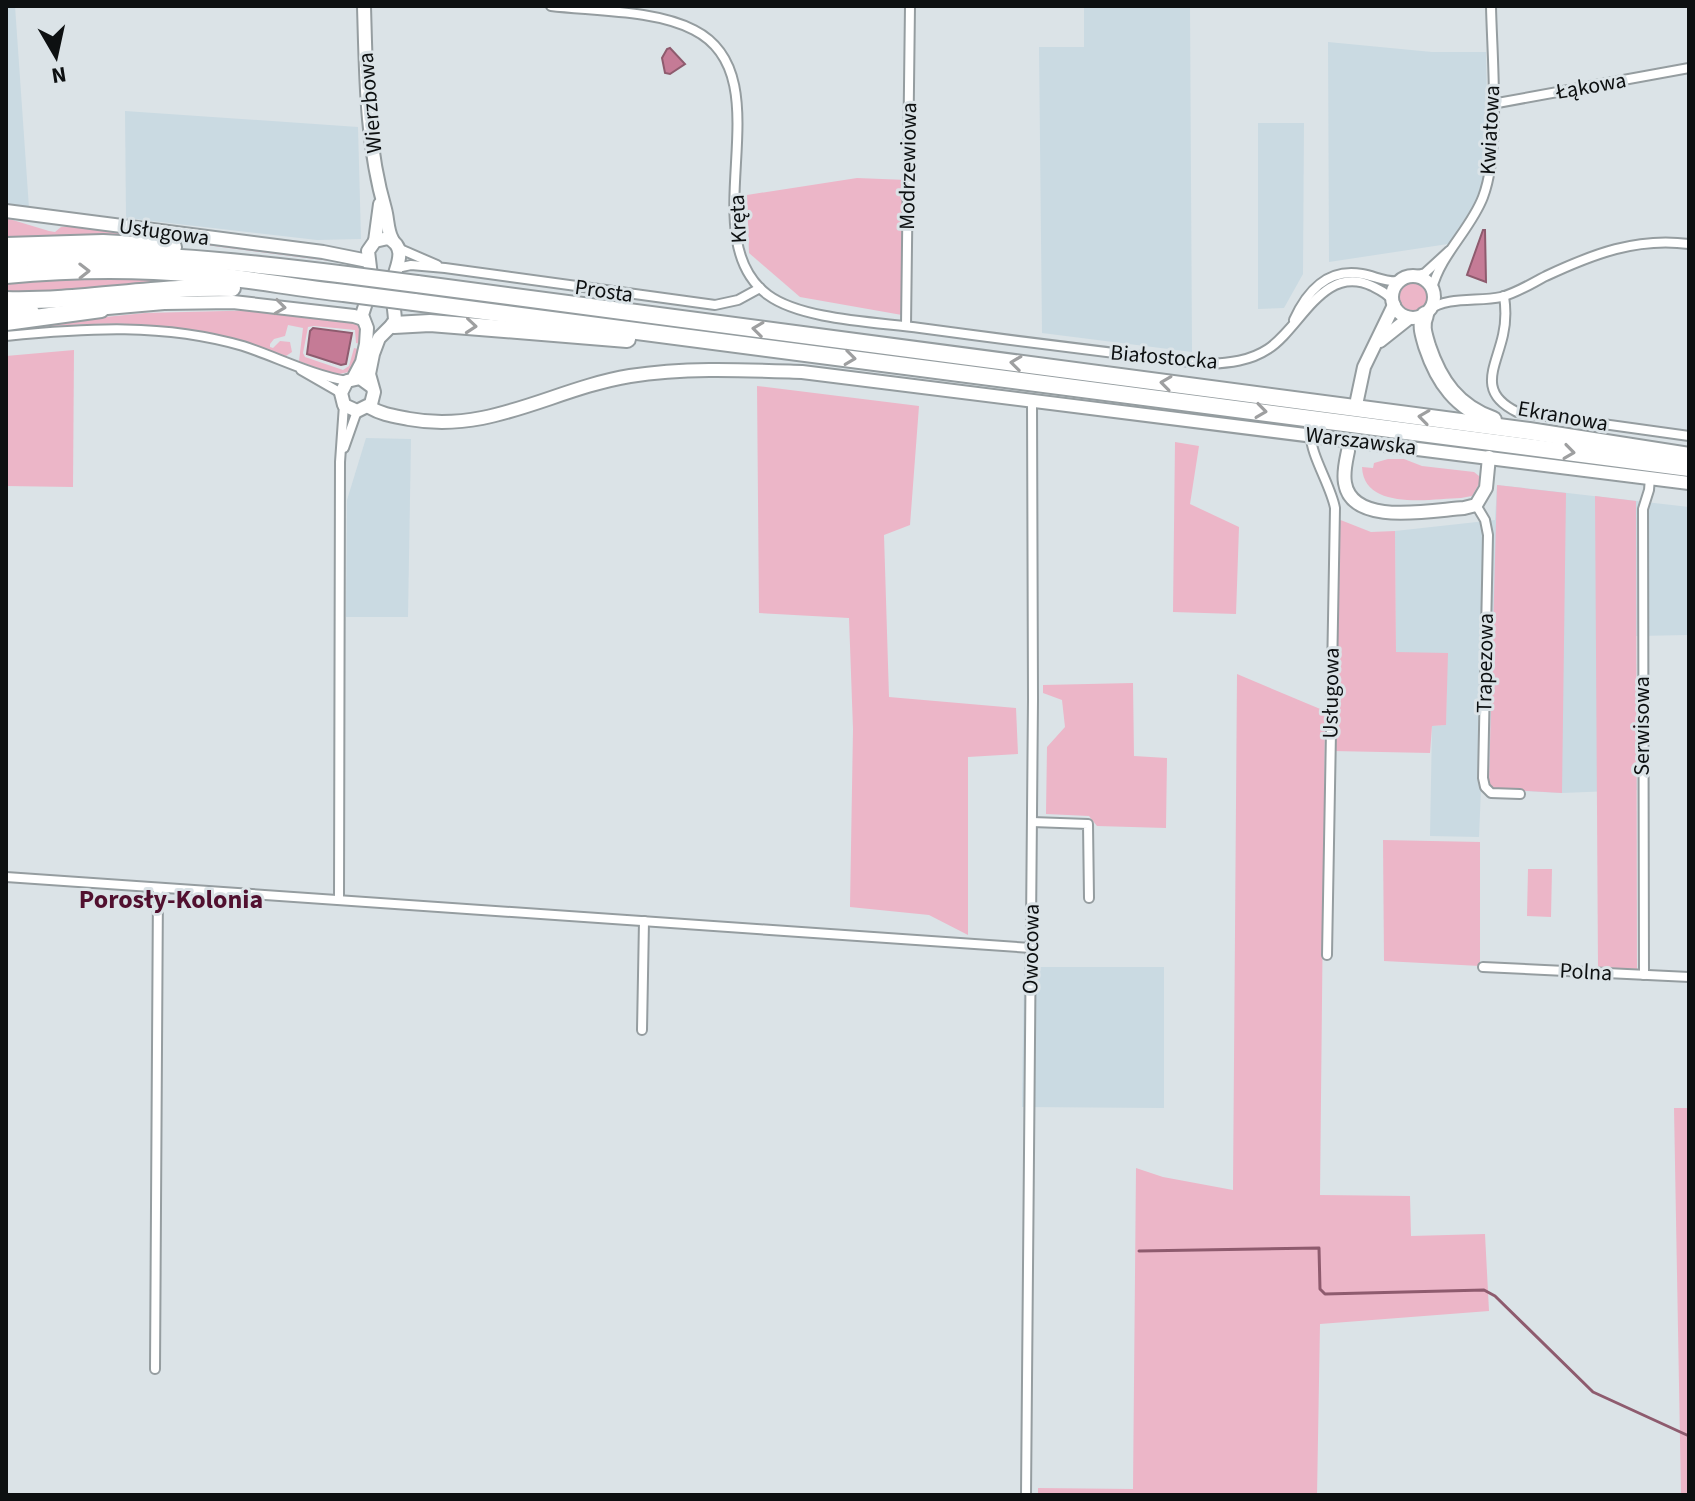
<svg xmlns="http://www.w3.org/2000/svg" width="1695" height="1501" font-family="'Source Sans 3',sans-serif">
<rect width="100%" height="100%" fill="#dbe3e7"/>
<g fill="#cadae2">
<path d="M6,6H15L29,208L6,205Z"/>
<path d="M1084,6H1190L1192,352L1042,333L1039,47H1084Z"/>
<path d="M1328,42L1432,52H1486L1488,153L1480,193L1464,225L1448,244L1329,262Z"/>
<path d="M125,111L358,127L361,239L317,240L126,218Z"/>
<path d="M1258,123H1304L1303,274L1284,308L1258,309Z"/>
<path d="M366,438L411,439L408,617H346L347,500Z"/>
<path d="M1497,485L1689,507V635L1636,636L1637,790L1562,793L1481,789L1479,837L1430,836L1432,726L1446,725L1447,653H1396L1395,531L1495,520Z"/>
<path d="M1024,967H1164V1108L1022,1107Z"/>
</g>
<g fill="#ecb6c8">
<path d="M857,178L907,180L902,315L800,297L749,253L747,195Z"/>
<path d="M6,218L49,231L55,232L61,227L83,226L356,262L361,265L168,240H6Z"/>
<path d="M97,277L200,280L66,292L6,294V281Z"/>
<circle cx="1413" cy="297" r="15"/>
<path d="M263,310L356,322L363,329L364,337L360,344L356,343L355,330L314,326L308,327L303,353L305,357L343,370L349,366L354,348L358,349V363L353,371L335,375L299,361L303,328L288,325L285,336L274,339L270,344V347L273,348L280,341L290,342L292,352L286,356C182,318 113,320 6,330V327L145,313Z"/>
<path d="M74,350L73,487L6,486V356Z"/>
<path d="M757,386L919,406L910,525L884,535L889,697L1016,708L1018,754L968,757V935L929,915L850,907L853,729L849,618L759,613Z"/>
<path d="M1175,442L1199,446L1190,504L1239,527L1236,614L1173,612Z"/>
<path d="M1388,459H1404L1422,466L1474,472L1479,476V484L1472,496L1461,498C1430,499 1364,511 1362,467L1373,468L1374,463Z"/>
<path d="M1497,485L1566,493L1562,793L1493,789L1489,782Z"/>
<path d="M1595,496L1636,501L1637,969L1598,967Z"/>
<path d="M1338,519L1371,532L1395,531L1396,652L1448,653L1446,725L1432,726L1430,753L1333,751Z"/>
<path d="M1237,674L1325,711L1320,1195L1410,1196L1411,1236L1485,1234L1489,1311L1320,1324L1317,1495H1038V1488L1133,1489L1136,1168L1163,1177L1233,1190Z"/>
<path d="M1133,683L1134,756L1167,758L1166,828L1097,826L1089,816L1046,814L1047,747L1065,727L1062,700L1043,693V685Z"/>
<path d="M1383,840L1480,842V966L1384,961Z"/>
<path d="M1528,869H1552L1551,917L1527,916Z"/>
<path d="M1674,1108H1689V1495H1681Z"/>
</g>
<g fill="#c57b96" stroke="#8e5b6e" stroke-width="2">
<path d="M670,48L685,64L670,74L665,73L662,58L667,49Z"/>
<path d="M1483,230H1485L1486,282L1467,275Z"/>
<path d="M313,328L352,333L346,364L341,365L307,354L310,331Z"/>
</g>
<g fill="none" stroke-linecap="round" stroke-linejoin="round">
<path stroke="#8e5b6e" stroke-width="3" d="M1139,1251L1319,1248L1320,1289L1325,1294L1484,1290L1495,1296L1593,1392L1689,1436"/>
<defs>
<g id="street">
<path d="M551,6C594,11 656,10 694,30C787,77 689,237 768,295C802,320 877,322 920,328C1016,341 1112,353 1208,364C1229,363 1250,361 1268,349C1301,328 1323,263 1372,286C1380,290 1387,293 1392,300"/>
<path d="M1492,104L1689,68"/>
<path d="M400,249L437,265"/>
<path d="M397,268L411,265L445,268L715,305L738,300L760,288"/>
<path d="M1410,277L1425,273L1449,251"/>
<path d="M1432,289C1440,255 1471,229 1483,197C1501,150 1492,58 1491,6"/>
<path d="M1504,296C1506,309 1506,322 1503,335C1496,367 1476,392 1517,412L1689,436"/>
<path d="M1429,310C1447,296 1479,302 1501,297C1517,293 1532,283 1546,276C1593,254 1637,237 1689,244"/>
<path d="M1294,320C1307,291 1328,268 1362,274C1375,276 1386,283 1400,281"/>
<path d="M906,326L910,6"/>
<path d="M6,336C87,328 163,323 243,346C277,357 311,375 347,381"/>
<path d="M301,370L341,393"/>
<path d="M1311,435C1310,454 1331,486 1335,508L1327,955"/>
<path d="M344,448L357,411"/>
<path d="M1476,505L1485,520L1488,535L1483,778L1485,787L1491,793L1520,794"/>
<path d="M1032,822L1088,824L1089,898"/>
<path d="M6,877L1031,948"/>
<path d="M339,899L340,462L344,405"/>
<path d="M1483,967L1689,977"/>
<path d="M1644,975L1643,509L1649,490L1650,478"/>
<path d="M642,1030L644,921"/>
<path d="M155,1369L158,888"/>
<path d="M1026,1495L1033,699L1032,403"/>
</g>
<g id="secondary">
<path d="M364,6C366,74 366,144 385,209C388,220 387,230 392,239"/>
<path d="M6,211L323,252L368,261"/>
<path d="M375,241L380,204"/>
<circle cx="1413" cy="297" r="21"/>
<path d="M96,309L164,303L233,302L354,316L363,319"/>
<path d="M6,312H33"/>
<path d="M1380,341L1409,318"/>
<path d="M353,379L362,362L366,344L367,328L362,315L372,284L368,251L375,241L388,238C411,250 392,270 392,289C392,300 395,311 395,322L379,338L373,354L369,374L374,392L371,404L357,411L344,405L341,393L347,381L360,378L371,386"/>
<path d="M1357,400L1364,367L1394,305"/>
<path d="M369,407C383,415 394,416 409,419C490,434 552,389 630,376C686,367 745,370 802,372L1689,483"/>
<path d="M1348,451C1346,461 1343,472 1345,483C1352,527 1432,510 1464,508L1476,505L1486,488L1489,457"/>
</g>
<g id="highway">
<path d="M6,246L103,243L173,247"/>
<path d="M6,260C120,248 234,261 347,275"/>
<path d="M6,275C70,269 134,268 197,274C247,278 295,288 344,293"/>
<path d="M417,284L1529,431L1689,456"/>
<path d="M6,300C81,302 156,286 232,288"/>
<path d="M414,302L1689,468"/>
<path d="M1425,315C1420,326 1424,335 1427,346C1439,382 1457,407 1493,420"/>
<path d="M6,322L101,309"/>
<path d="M394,325L430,323L627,339"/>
</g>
</defs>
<use href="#street" stroke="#959da0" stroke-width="12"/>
<use href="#secondary" stroke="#959da0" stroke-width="16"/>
<use href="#highway" stroke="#959da0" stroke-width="20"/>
<use href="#street" stroke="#fff" stroke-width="8"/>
<use href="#secondary" stroke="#fff" stroke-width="12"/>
<use href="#highway" stroke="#fff" stroke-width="16"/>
<defs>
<g id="highway-bridge">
<path d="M347,275L417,284"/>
<path d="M344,293L414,302"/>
</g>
</defs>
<use href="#highway-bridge" stroke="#959da0" stroke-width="20" stroke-linecap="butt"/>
<use href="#highway-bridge" stroke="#fff" stroke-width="16"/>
</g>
<defs><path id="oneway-chevron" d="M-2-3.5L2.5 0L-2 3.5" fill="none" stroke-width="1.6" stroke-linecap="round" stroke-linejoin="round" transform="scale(2)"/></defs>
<g stroke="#9e9fa0">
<use href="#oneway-chevron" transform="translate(84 271) rotate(-1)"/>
<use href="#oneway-chevron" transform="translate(280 307) rotate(7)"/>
<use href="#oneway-chevron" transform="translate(471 326) rotate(5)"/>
<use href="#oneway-chevron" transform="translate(758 329) rotate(-173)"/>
<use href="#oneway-chevron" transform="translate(850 358) rotate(7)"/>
<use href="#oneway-chevron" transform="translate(1016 363) rotate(-173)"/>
<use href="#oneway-chevron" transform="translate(1166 383) rotate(-172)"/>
<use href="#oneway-chevron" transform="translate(1261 411) rotate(8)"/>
<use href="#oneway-chevron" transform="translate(1424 417) rotate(-172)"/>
<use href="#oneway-chevron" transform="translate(1569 452) rotate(8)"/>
</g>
<g text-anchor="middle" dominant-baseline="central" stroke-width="6" stroke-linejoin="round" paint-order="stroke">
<g font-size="22" fill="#0d1011" stroke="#dbe3e7">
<text transform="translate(1591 86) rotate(-10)">Łąkowa</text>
<text transform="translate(370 103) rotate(-95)">Wierzbowa</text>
<text transform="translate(1490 130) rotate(-87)">Kwiatowa</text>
<text transform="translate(908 166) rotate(-89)">Modrzewiowa</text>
<text transform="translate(738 219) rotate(-93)">Kręta</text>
<text transform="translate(164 232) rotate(8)">Usługowa</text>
<text transform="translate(604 291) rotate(8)">Prosta</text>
<text transform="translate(1164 357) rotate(5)">Białostocka</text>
<text transform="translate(1563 416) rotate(10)">Ekranowa</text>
<text transform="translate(1361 441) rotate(7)">Warszawska</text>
<text transform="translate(1485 663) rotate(-89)">Trapezowa</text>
<text transform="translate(1331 693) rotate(-89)">Usługowa</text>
<text transform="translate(1642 726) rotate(-90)">Serwisowa</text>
<text transform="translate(1031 949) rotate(-89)">Owocowa</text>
<text transform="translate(1586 972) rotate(3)">Polna</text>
</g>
<g font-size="26" font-weight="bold" fill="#51102f" stroke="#dbe3e7">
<text x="171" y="899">Porosły-Kolonia</text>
</g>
</g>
<rect width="1695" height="1501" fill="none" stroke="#0d1011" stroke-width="16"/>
<g transform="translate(56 56) rotate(171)" stroke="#dbe3e7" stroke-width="6" paint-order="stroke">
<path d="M0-6L14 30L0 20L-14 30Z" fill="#0d1011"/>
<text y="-12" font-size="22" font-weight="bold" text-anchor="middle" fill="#0d1011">N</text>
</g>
</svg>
